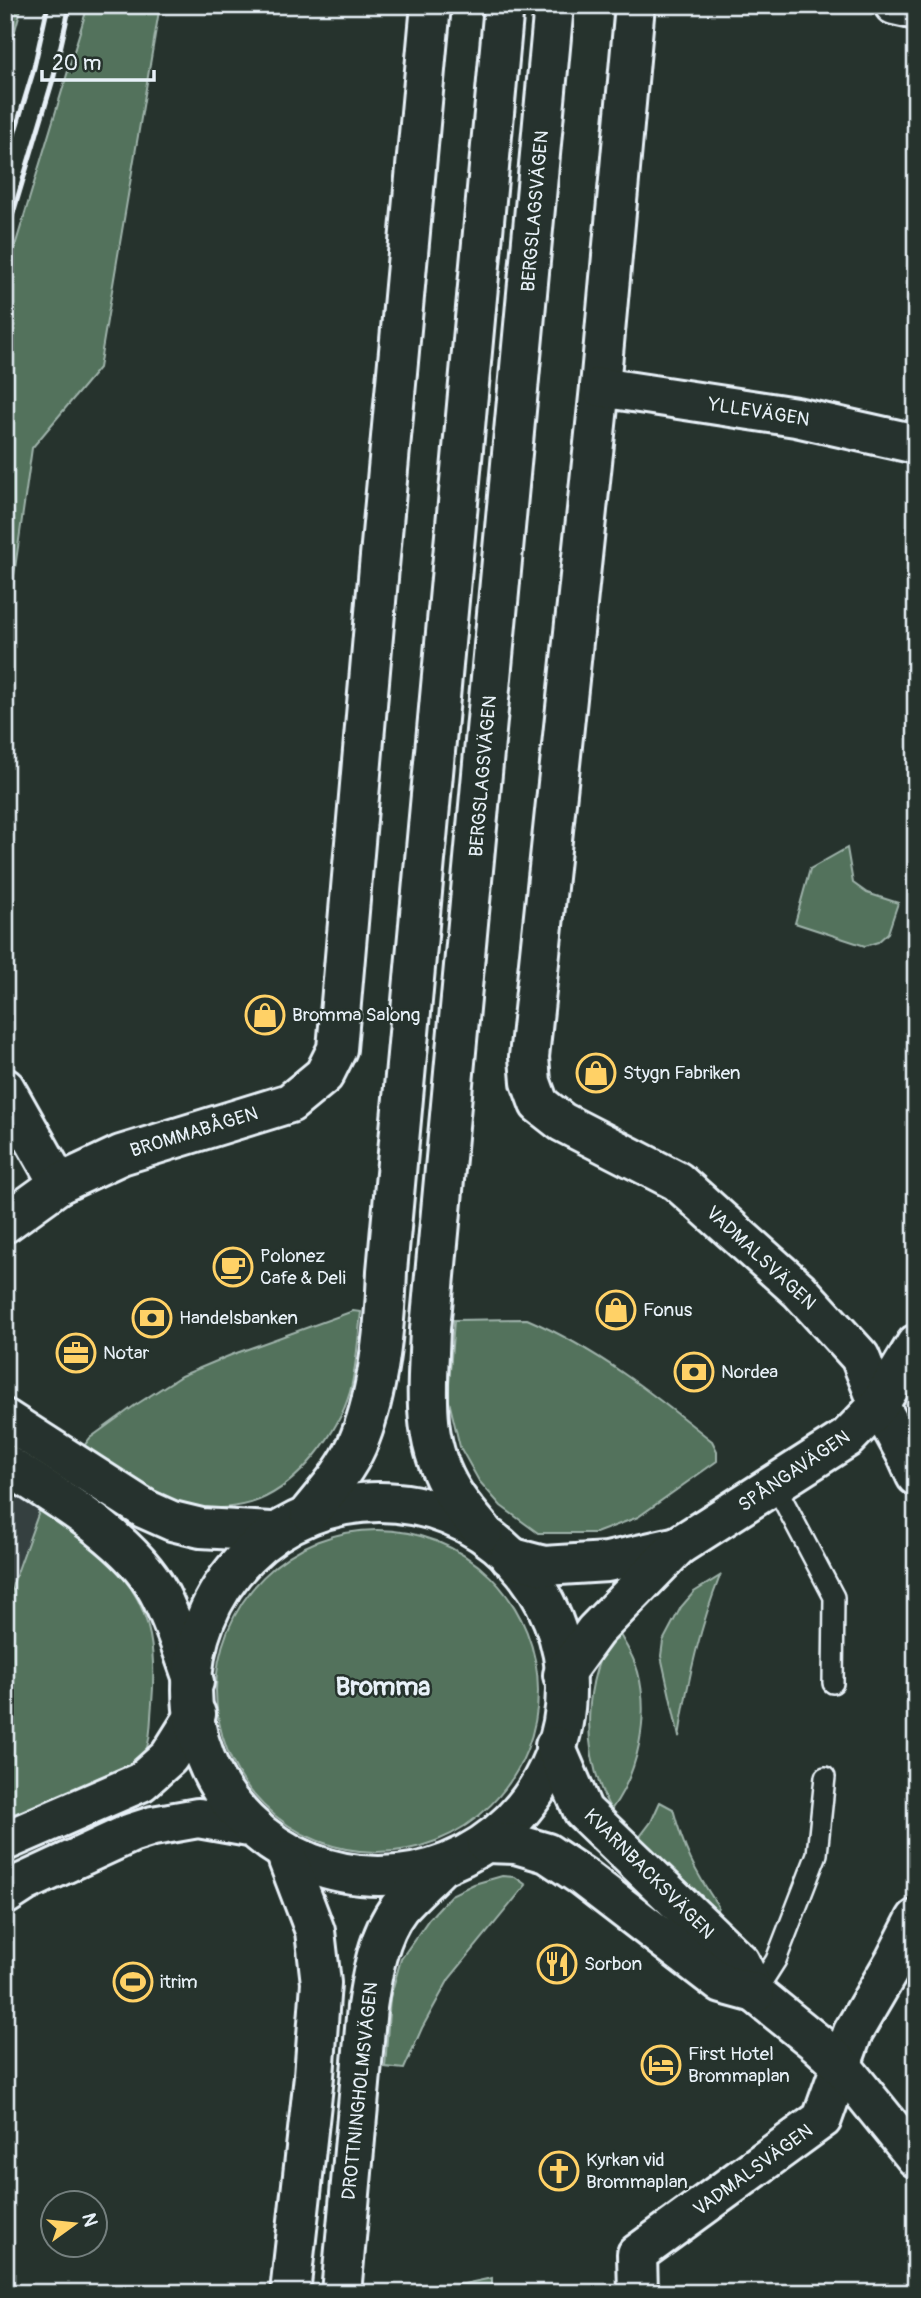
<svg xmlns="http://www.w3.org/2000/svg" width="921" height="2298" font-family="Pangolin,sans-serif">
<rect width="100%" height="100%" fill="#26332d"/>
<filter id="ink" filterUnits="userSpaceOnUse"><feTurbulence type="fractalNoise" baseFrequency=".0143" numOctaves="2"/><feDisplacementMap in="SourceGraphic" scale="14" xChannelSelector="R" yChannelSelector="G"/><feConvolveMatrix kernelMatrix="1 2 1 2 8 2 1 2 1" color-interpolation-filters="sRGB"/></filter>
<g filter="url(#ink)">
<path fill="#354141" d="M5,1486L40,1509L13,1584L5,1618Z"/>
<g fill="#53725b" stroke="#9eb2aa" stroke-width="2">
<path d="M5,5H22L5,67Z"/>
<path d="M88,5H160L99,368L32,448L5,639V279Z"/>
<path d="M847,848L853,883L867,893L898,903L888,933L878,942L865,946L795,923L810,869Z"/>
<path d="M353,1311L361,1312C358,1338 357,1366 350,1392C338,1433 300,1483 259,1500C239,1508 212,1510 190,1507C151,1500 116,1468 84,1446L90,1438L134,1406L181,1376L231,1355Z"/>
<path d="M527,1319C597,1349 653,1394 712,1441L717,1451V1461L638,1517L596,1533H538L501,1506L479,1481L460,1447L448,1397L454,1320Z"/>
<path d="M40,1509C123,1568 161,1594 152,1704C150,1720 152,1748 140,1760C110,1789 46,1803 7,1816L5,1807V1618L13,1584Z"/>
<circle cx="377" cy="1691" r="161"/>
<path d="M720,1576C700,1627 687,1683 679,1737L661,1656L663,1641L681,1607L694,1592Z"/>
<path d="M616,1628C624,1642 634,1656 638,1672C650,1717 638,1773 611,1810C581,1755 581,1680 616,1628Z"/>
<path d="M660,1802L673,1809C684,1850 694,1870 718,1906L717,1911L639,1838L651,1822Z"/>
<path d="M502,1876L515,1877L526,1885L449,1979L422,2028L404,2069L385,2067L390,1998L401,1959L429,1919L451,1895L474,1884Z"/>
<path d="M492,2278V2293H421Z"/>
</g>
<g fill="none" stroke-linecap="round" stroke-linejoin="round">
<defs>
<g id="lane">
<path d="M775,1485L834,1597L833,1683"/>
<path d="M755,1993L776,1960L817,1854L825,1777"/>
</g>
<g id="street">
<path d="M635,5L600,387L529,1057L531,1082L539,1104L562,1122L677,1181L799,1290L860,1357L879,1405L906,1454L916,1476"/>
<path d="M894,5L916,10"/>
<path d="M600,387L796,417L916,444"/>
<path d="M5,1088L59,1184"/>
<path d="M5,1223L59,1184L121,1155L290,1103L324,1075L337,1049L379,567L431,5"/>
<path d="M5,1841L141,1782L169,1757L196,1714"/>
<path d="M5,1895L25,1882L131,1833L153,1826L198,1818L249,1827"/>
<path d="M638,2293L637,2254L822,2119L853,2032L895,1960L916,1919"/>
</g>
<g id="secondary">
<path d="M5,1419L145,1509L172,1521L201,1528L271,1532"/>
<path d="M5,1464C55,1496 130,1539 158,1591C173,1619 183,1652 194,1682"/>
<circle cx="379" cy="1689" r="187"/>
<path d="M310,1512C327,1491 346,1470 357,1445C379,1394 385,1327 387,1271L504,5"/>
<path d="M483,1532C473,1519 461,1507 453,1493C420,1440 428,1389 430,1329L554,5"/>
<path d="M510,1557L544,1566L607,1562L678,1546"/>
<path d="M563,1675L595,1631L678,1546L847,1438L879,1405L916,1344"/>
<path d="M555,1746L583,1811L740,1962L755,1993L818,2044L841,2065L916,2158"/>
<path d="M486,1843L516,1844L547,1853L583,1877L722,1984L755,1993"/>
<path d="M288,1860L315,1931L321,1983L314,2076L290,2293"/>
<path d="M341,2293L367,2007C372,1974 378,1935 399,1908C411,1894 425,1882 438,1869"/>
</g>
</defs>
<use href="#lane" stroke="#e8f1f8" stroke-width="24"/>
<use href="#street" stroke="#e8f1f8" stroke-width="44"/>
<use href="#secondary" stroke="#e8f1f8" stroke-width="44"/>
<use href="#lane" stroke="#26332d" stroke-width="19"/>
<use href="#street" stroke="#26332d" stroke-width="38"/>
<use href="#secondary" stroke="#26332d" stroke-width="38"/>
<g stroke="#e8f1f8" stroke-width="5">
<path d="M5,164L33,72L48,5"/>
<path d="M5,240L54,76L70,5"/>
</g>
</g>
</g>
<defs>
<symbol id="shop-ring" viewBox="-11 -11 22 22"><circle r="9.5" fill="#26332d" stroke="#ffd166" stroke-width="1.5"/><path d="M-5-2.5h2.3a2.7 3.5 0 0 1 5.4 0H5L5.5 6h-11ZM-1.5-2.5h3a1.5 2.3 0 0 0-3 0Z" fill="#ffd166"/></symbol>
<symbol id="cafe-ring" viewBox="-11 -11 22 22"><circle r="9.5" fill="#26332d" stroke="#ffd166" stroke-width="1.5"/><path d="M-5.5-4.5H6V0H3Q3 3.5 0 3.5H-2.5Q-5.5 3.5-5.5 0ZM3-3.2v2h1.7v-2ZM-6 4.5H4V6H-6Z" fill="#ffd166"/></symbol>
<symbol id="bank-ring" viewBox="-11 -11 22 22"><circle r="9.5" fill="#26332d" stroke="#ffd166" stroke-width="1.5"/><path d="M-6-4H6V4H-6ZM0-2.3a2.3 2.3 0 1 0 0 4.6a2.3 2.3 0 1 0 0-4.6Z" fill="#ffd166"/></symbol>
<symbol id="office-ring" viewBox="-11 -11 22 22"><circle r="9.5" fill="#26332d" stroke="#ffd166" stroke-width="1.5"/><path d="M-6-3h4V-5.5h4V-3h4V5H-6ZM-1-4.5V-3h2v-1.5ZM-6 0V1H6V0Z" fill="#ffd166"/></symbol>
<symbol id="restaurant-ring" viewBox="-11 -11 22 22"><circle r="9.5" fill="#26332d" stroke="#ffd166" stroke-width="1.5"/><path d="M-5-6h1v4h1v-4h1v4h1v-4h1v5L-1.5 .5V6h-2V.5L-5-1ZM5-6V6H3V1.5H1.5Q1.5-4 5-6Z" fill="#ffd166"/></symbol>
<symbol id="stadium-ring" viewBox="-11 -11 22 22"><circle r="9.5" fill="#26332d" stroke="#ffd166" stroke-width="1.5"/><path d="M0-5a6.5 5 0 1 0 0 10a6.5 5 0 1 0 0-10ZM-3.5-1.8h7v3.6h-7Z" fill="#ffd166"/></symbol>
<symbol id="hotel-ring" viewBox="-11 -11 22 22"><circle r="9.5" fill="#26332d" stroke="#ffd166" stroke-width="1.5"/><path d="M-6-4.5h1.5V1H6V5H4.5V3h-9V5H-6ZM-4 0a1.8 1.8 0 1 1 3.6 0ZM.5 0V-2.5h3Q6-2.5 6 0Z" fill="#ffd166"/></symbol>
<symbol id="church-ring" viewBox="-11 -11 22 22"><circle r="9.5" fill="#26332d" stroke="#ffd166" stroke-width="1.5"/><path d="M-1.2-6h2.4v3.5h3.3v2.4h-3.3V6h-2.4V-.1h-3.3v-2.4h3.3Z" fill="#ffd166"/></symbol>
</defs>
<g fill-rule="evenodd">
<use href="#shop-ring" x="243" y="993" width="44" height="44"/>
<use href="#shop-ring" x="574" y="1051" width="44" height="44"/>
<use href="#cafe-ring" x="211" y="1245" width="44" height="44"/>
<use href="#shop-ring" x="594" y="1288" width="44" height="44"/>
<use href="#bank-ring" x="130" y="1296" width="44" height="44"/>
<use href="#office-ring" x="54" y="1331" width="44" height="44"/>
<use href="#bank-ring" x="672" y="1350" width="44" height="44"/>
<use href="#restaurant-ring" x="535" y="1942" width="44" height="44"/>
<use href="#stadium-ring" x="111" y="1960" width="44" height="44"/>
<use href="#hotel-ring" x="639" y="2043" width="44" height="44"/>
<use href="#church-ring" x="537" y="2149" width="44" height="44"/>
</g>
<g text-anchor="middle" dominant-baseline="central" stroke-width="5" stroke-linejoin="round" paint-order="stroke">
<g font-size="19" fill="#e8f1f8" stroke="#26332d">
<text transform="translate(535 211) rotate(-85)">BERGSLAGSVÄGEN</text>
<text transform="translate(759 412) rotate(9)">YLLEVÄGEN</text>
<text transform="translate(483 776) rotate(-85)">BERGSLAGSVÄGEN</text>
<text transform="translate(194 1132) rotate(-17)">BROMMABÅGEN</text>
<text transform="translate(761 1258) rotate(43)">VADMALSVÄGEN</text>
<text transform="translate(794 1471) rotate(-34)">SPÅNGAVÄGEN</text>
<text transform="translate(649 1874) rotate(45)">KVARNBACKSVÄGEN</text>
<text transform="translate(360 2091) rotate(-84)">DROTTNINGHOLMSVÄGEN</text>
<text transform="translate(753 2170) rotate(-36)">VADMALSVÄGEN</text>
</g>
<g font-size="19" fill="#e8f1f8" stroke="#26332d" text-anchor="start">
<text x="292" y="1015">Bromma Salong</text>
<text x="623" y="1073">Stygn Fabriken</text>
<text x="260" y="1256">Polonez<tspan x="260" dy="22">Cafe &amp; Deli</tspan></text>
<text x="643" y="1310">Fonus</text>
<text x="179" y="1318">Handelsbanken</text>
<text x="103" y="1353">Notar</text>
<text x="721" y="1372">Nordea</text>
<text x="584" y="1964">Sorbon</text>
<text x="160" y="1982">itrim</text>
<text x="688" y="2054">First Hotel<tspan x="688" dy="22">Brommaplan</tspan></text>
<text x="586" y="2160">Kyrkan vid<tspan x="586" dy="22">Brommaplan</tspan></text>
</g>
<g font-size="26" font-weight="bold" fill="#e8f1f8" stroke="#26332d">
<text x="383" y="1687">Bromma</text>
</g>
</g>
<rect width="921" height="2298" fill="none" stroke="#26332d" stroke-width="28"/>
<rect x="14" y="14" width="893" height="2270" fill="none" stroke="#e8f1f8" stroke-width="2.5" filter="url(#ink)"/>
<g transform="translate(74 2224) rotate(75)"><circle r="33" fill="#26332d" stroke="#747f7e" stroke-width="2"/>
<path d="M0-5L12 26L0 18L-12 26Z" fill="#ffd166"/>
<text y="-10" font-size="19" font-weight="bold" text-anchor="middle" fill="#e8f1f8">N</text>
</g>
<path d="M42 70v10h112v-10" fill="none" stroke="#e8f1f8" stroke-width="3.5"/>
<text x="52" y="70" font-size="21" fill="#e8f1f8" stroke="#26332d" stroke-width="5" paint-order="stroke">20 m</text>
</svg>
